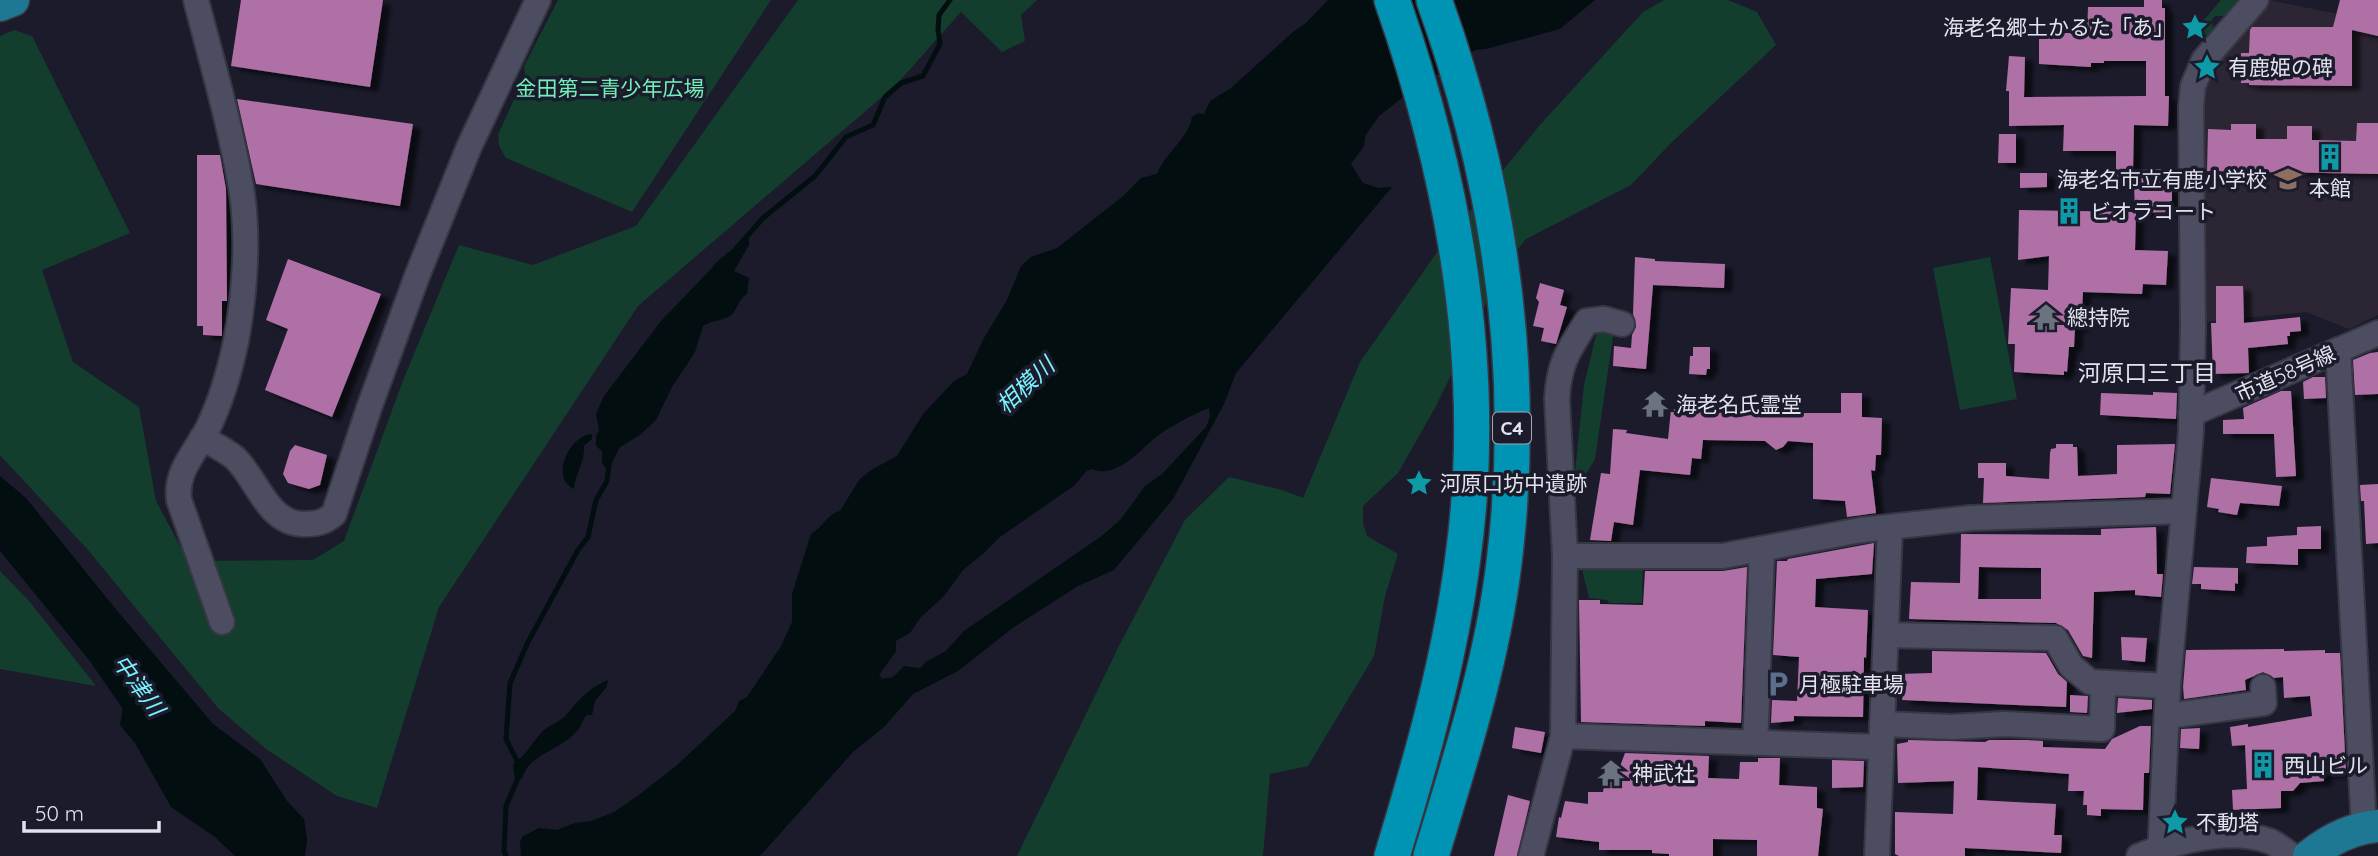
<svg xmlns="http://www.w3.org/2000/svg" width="2378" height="856" font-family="Quicksand,'Noto Sans JP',sans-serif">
<defs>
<filter id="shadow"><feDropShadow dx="8" dy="4.5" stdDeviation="2" flood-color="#0009"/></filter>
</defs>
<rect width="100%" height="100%" fill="#1b1b2c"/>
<path fill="#2c2534" d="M2269,0L2378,22V315L2349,329L2306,312L2204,322L2202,263L2203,78L2214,57Z"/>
<g fill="#133e2d">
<path d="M558,0H771L632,212L506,158L499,146L498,135L525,75L524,66Z"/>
<path d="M798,0H1037L1021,15L1025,41L1002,52L961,12L896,85L638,306L439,607L377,808L337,796L266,749L218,708L88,550L0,455V36L14,30L32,36L130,233L42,270L73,362L139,407L156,501L188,561L313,560L344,541L402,383L459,245L533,265L636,226Z"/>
<path d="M1664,0H1728L1757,12L1776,45L1671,143L1631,185L1526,239L1504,266L1435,408L1398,473L1363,506V523L1367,536L1398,554L1385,596L1374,656L1308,766L1270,774L1263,856H1017L1119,646L1185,520L1229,477L1282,490L1303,498L1360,362L1440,248L1539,126L1643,12Z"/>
<path d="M2221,0H2244L2230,16H2215L2212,20L2213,30L2207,35L2200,33L2198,27Z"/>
<path d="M1990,257L2017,399L1960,410L1933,268Z"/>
<path d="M1599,323L1614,330L1595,459L1586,474L1575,472L1584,385Z"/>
<path d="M1643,563L1642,603H1609L1607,600L1589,598L1581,565Z"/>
<path d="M0,571L29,601L96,686L0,669Z"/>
</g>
<g fill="#020e10" fill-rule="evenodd">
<path d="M1328,0H1595L1560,29L1486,49L1475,50L1403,97L1379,116L1365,136L1364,146L1351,164L1363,183L1379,188L1392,187L1236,373L1224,404L1173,499L1114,570L1078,586L1014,627L958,671L913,694L884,727L853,752L760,856H521L520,841L523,836L539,828L557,830L575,823L591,821L614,812L636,797L676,766L735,711L739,701L747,697L781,646L792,622V594L811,534C823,527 827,514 840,511L859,480L871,470L897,456L923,414L954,381L967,374L984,338L1007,300L1021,266L1031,257L1057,248L1122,197L1141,178L1157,174C1165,153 1188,139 1192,117L1198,113L1204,114L1210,101L1231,88L1293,32L1306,23ZM1209,408L1210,417L1206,427L1162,474L1145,486L1121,519L1103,535L964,631L946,651L926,662L920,668L904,666L893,677L882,679L879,675L896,651V641L910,633L921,617L944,596L963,570L984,553L1000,537L1075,485C1096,457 1088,476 1111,470C1128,465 1143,448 1156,437C1172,425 1190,416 1209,408Z"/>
<path d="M749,236V245L734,271L749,278L747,294C738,299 738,310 730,316C722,321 712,320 703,326L695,352L672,387L656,420L640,435L620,447L608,471L602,463V451L596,446V436L599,430L596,414L604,396L661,321L712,268C717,259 740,245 749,236Z"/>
<path d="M592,434V439L584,446C585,463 575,473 574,489C550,478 569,435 592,434Z"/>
<path d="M0,476L26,498L114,607L213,724L260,759L287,801L304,819L307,839L305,856H235L215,837L171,807L135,743L120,725L123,709L89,660L0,551Z"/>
<path d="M608,680L606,688L595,701L592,715H587C582,720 582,725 578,730C562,750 530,753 522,778L515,781L513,764C527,755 531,743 543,731C549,725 560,722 566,715C581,698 586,690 608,680Z"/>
</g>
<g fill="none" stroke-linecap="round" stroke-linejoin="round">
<g stroke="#020e10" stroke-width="5">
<path d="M735,250L763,218L815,176L846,137L873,125L885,97L901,83L923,76L940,44L938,30L939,15L950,0"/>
<path d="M520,767L506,739L510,683L528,642L578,550L588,537L596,500L607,481L609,464"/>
<path d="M506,856L504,851L506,806L519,776"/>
</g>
</g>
<g fill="#af70a6" fill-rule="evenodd" filter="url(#shadow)">
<path d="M241,0H383L370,87L231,66Z"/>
<path d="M2144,0H2162V8H2165V96H2169L2168,126L2134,125L2133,170L2172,169V201H2170L2171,212L2136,213L2135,250L2168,251L2166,285L2143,284L2142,294L2083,292L2081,327H2075L2074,347H2069L2067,372L2064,371V375L2014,372L2015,344H2008L2011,288L2048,290L2049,256L2018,260L2019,210L2135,212L2134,184H2116V151H2063L2064,125L2009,126V91H2006L2009,56L2025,57L2024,97L2146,96V61H2104V63H2091V67L2039,64V33H2087L2088,7H2144Z"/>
<path d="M2340,0H2378V36L2352,30V86L2249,85V83H2241V53H2249L2250,30L2252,27H2333Z"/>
<path d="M237,99L413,124L400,206L256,184Z"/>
<path d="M2357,123H2378V174L2207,171L2208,129L2231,130V124H2256V139H2287V126H2312V140L2356,141Z"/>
<path d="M1999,134H2016V163H1998Z"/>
<path d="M197,155H220L226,189L227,301H222V336L203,335V326H197Z"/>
<path d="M2020,173H2047V187L2020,188Z"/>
<path d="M1635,257L1655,259V261L1725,264L1724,288L1653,285L1646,369L1613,366L1614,346L1631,348L1632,335L1636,327L1633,314Z"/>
<path d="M288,259L381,294L332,417L265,390L288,329L266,320Z"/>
<path d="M1540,283L1564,290L1560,305L1567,307L1556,344L1541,341L1544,328L1533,326L1539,302L1536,298Z"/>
<path d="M2216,286H2243L2244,323L2300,317L2301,331L2290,332V336H2287L2288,344L2248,348L2249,373L2213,374L2211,323H2216Z"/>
<path d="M1693,347H1710V369H1707L1706,375L1689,374L1690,356H1693Z"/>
<path d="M2378,352V394L2355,395L2353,360L2370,353Z"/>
<path d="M2313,377H2325L2326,398L2304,399L2303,382Z"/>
<path d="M2281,391H2291L2296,476L2276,477L2274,434H2223V420L2244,419L2243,408Z"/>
<path d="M2153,392L2177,393L2176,419L2100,415L2101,393L2153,395Z"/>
<path d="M1841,393H1862V417L1882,418L1881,455H1876L1875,471L1871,470L1876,513L1847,517L1845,501L1813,499V443L1788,441L1783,447L1776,450L1765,441L1703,440L1701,459L1692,458L1690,475L1640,470L1633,525L1614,522L1611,541L1590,540L1601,473L1610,474L1613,429L1627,430L1626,433L1668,439L1671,409L1698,412L1700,400L1724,402L1723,412H1761V405L1781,406V413H1841Z"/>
<path d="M2056,444H2073V447H2077L2078,476L2117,474V445L2175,444L2170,494L2146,493L2145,497L1983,503L1984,478H1978V463H2006V476L2049,479L2050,453L2051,449L2056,448Z"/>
<path d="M295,445L327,455L320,485L309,489L288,483L283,474L290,451Z"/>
<path d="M2211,478L2282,486L2279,506L2240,503L2237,515L2218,512L2219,509L2207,507Z"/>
<path d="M2378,484V543L2366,544L2364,501H2361L2360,485Z"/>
<path d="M2321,526V549H2298V565L2246,563L2247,547L2267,546V537L2297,535V527Z"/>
<path d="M2156,527L2157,574H2163L2161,597L2135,595V590L2094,592L2092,658L2083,656L2068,630L2056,623L1909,619L1911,582L1960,583L1961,534L2101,535V529ZM1979,567L2041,568V599H1978Z"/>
<path d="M1874,543L1872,574L1816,579L1815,607L1868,610L1866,658L1864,657L1863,717L1794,716V721L1771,723L1772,700L1797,701L1799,657L1773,655L1777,561H1787L1788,559Z"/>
<path d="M1747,567L1741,723L1705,721V726L1581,722L1579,600H1600V604L1643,605L1645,571H1723Z"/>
<path d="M2194,567L2238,568V584L2235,583V591L2201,589V584H2192Z"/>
<path d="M2121,637L2147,638L2145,662L2122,660Z"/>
<path d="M2284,649V651L2325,650V653H2340L2346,773L2324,774V781L2300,783L2293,791H2281V808L2233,810L2232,790L2247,789L2245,745L2232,746L2230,727L2248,724V727L2312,716L2310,696L2284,698L2283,677L2274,678L2263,672L2245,680L2246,690L2184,699L2183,687L2186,650Z"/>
<path d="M1932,651L2046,653L2058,674L2067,682L2066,707L1902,700L1903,694L1898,693L1899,674L1932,673Z"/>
<path d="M2070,695L2088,696L2087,713L2070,712Z"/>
<path d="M2118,698L2152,700V709L2117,713Z"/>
<path d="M2140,726H2151L2149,773H2144L2143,810L2101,809V816L2087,815V805H2083L2084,791H2068L2069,774L1978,767L1977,800L2056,804L2054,835H2062L2061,853L1965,848V856H1899L1895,854V812L1953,814L1954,781L1898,783L1897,744L1908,742V740L1985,742L1989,740H2027L2043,741V747L2105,749L2112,739Z"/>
<path d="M1515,727L1545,732L1541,753L1512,748Z"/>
<path d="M2200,728L2199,749L2180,748L2181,729Z"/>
<path d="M1625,753L1709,756L1708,778L1739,779L1740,762H1758V758H1780L1779,785L1817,787V808L1823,809L1818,856H1757V840L1713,839V856H1669V854L1652,853V850H1599V842L1556,837L1559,817L1561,818L1565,801L1588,804V792H1603L1607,767L1619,769Z"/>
<path d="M1832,760L1864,761L1863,787L1832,788Z"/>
<path d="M1508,795L1530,801L1517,856H1494Z"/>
</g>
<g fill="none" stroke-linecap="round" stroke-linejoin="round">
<defs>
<g id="minor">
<path d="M196,0C212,62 230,124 241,187C249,235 245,294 236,341C230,370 221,401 208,428C196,452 175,471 179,500L222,622"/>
<path d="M2338,350L2364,827"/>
<path d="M2191,414L2378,333"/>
<path d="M202,438C213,444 225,450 235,458C258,480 267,523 303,524C316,524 324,523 334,514L369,408L417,276L469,147L538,0"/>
<path d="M1565,556H1723L1861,530L1971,518L2182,511"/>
<path d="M1886,635L2055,638L2071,666L2090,682L2168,686"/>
<path d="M1757,695L1762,549"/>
<path d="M2167,716L2264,703L2263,687"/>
<path d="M1882,724L1951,727L2004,724L2102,729L2103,683"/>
<path d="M1563,736L1881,747"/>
<path d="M1755,742L1757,700"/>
<path d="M1531,856L1563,736L1565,556L1557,399C1559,363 1568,351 1587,321L1604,319L1622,324"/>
<path d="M1877,856L1890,527"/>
<path d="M2139,856C2176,841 2230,827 2269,841C2277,844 2285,851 2292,856"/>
<path d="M2160,856L2168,686L2191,432L2193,327L2191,107L2193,86L2204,60L2256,0"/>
</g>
<g id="major">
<path d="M0,5L13,0"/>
<path d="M2309,856C2329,840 2353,828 2378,826"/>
</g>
<g id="highway">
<path d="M1392,0C1454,178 1489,369 1463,557C1450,659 1422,758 1392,856"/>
<path d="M1431,856C1460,760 1492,663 1504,563C1528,369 1500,183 1434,0"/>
</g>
</defs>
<use href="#minor" stroke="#373744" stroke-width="28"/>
<use href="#major" stroke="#373744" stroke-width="35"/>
<use href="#highway" stroke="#373744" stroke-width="38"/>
<use href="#minor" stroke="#4d4d61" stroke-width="24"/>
<use href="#major" stroke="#1f7893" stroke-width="32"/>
<use href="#highway" stroke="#0094b4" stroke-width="35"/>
</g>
<defs>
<symbol id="sight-bare" viewBox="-9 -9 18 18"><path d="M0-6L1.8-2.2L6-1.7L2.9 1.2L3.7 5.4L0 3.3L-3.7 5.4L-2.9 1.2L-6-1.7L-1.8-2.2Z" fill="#0f9aa8" stroke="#1b1b2c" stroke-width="2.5" paint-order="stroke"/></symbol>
<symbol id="building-bare" viewBox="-9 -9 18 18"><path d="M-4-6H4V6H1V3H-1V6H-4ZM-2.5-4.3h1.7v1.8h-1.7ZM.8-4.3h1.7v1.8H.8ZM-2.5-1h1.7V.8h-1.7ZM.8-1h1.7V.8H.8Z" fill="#0f9aa8" stroke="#1b1b2c" stroke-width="2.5" paint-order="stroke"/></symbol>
<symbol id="school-bare" viewBox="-9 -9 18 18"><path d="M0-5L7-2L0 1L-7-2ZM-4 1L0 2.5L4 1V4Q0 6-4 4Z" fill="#8d6e63" stroke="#1b1b2c" stroke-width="2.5" paint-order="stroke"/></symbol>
<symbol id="temple-bare" viewBox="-9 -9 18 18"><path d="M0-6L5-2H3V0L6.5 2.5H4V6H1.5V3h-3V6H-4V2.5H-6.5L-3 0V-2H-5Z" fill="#6b7280" stroke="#1b1b2c" stroke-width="2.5" paint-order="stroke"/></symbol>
<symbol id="parking-bare" viewBox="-9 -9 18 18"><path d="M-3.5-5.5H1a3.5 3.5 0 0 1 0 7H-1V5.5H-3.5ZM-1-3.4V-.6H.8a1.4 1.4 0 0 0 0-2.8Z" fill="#5c6f8a" stroke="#1b1b2c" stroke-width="2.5" paint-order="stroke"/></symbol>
</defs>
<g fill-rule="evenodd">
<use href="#sight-bare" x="2176" y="8" width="38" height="38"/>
<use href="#sight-bare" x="2188" y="48" width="38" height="38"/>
<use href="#building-bare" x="2311" y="138" width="38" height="38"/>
<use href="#school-bare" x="2269" y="160" width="38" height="38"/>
<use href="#building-bare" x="2050" y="192" width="38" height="38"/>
<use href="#temple-bare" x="2027" y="298" width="38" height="38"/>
<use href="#temple-bare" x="1636" y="385" width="38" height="38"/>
<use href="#sight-bare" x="1400" y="464" width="38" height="38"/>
<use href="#parking-bare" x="1759" y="665" width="38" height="38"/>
<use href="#building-bare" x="2244" y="746" width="38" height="38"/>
<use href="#temple-bare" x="1592" y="754" width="38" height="38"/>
<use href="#sight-bare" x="2156" y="803" width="38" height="38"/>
</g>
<g text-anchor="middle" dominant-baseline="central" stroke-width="7" stroke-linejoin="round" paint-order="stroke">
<rect fill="#1b1b2c" stroke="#a6a7b4" stroke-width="2" x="1493" y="412.5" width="38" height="31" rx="5"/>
<g font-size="19" font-weight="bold" fill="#e2e3ef">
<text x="1512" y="428">C4</text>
</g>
<g font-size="21" fill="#e2e3ef" stroke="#1b1b2c" text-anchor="start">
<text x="2174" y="27" text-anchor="end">海老名郷土かるた「あ」</text>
<text x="2228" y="67">有鹿姫の碑</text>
<text x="2267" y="179" text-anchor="end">海老名市立有鹿小学校</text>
<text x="2330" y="188" text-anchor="middle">本館</text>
<text x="2090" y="211">ビオラコート</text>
<text x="2067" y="317">總持院</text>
<text x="1676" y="404">海老名氏霊堂</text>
<text x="1440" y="483">河原口坊中遺跡</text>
<text x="1799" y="684">月極駐車場</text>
<text x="2284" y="765">西山ビル</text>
<text x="1632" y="773">神武社</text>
<text x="2196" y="822">不動塔</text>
</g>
<g font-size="21" fill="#70f0b9" stroke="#1b1b2c">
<text x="610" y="88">金田第二青少年広場</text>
</g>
<g font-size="21" fill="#e2e3ef" stroke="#1b1b2c">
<text transform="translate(2285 373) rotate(-24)">市道58号線</text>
</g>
<g font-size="23" fill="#e2e3ef" stroke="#1b1b2c">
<text x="2147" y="372">河原口三丁目</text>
</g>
<g font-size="23" font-style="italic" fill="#78f3fe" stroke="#1b1b2c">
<text transform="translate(1025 385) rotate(-43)">相模川</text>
<text transform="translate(139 685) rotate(54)">中津川</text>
</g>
</g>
<path d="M24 821v10h135v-10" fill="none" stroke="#e2e3ef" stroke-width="3.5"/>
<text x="35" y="821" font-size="21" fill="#e2e3ef" stroke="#1b1b2c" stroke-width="5" paint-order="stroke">50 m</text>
</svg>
